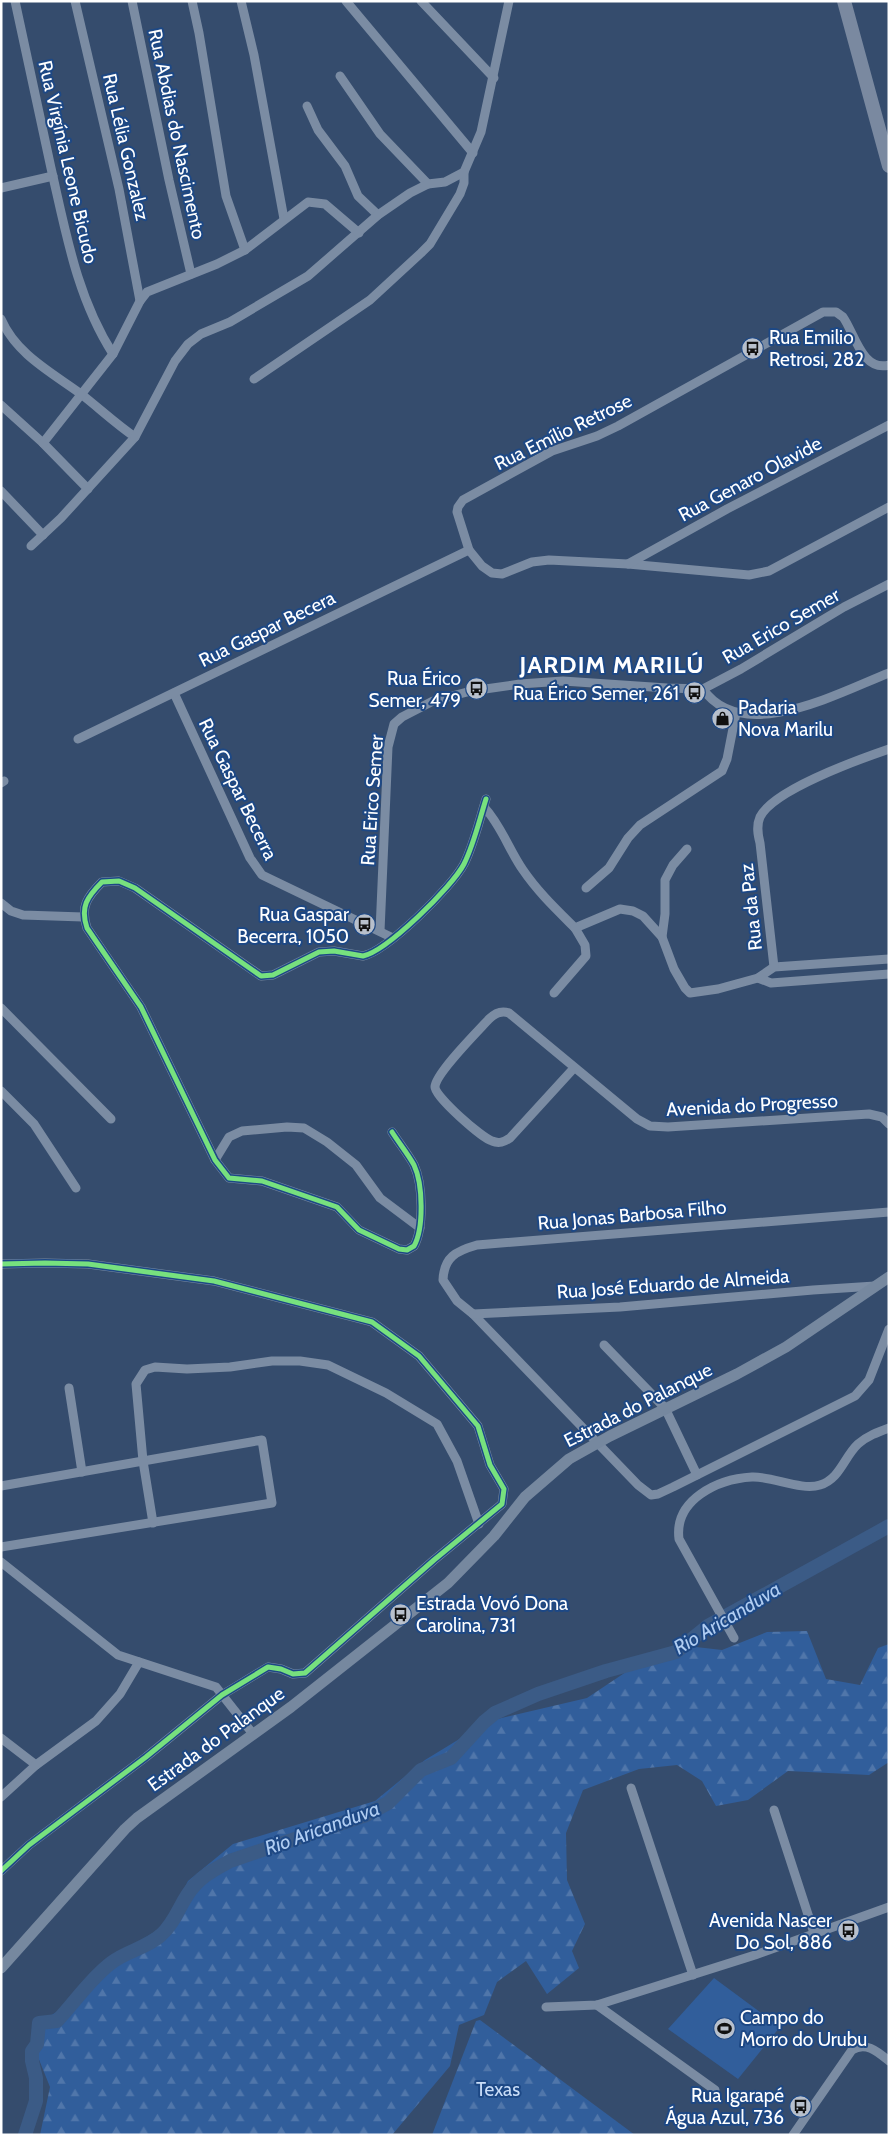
<svg xmlns="http://www.w3.org/2000/svg" width="890" height="2136" font-family="Cabin,sans-serif">
<defs>
<pattern id="forest-firs" width="22" height="20" patternUnits="userSpaceOnUse" patternTransform="scale(1.25)"><rect width="22" height="20" fill="#315e9b"/><path d="M5 1l3.5 6h-7zM16 11l3.5 6h-7z" fill="#5076aa"/></pattern>
</defs>
<rect width="100%" height="100%" fill="#354c6d"/>
<path fill="#315e9b" d="M714,1978L780,2027L738,2079L668,2029Z"/>
<g fill="url(#forest-firs)">
<path d="M807,1631L826,1679L860,1685L878,1648L889,1644V1762L869,1775L788,1771L748,1800L716,1806L702,1781L677,1765L639,1769L583,1790L566,1833L567,1880L585,1924L572,1951L579,1968L547,1994L526,1961L497,1982L484,2015L459,2025L450,2066L392,2135H40L50,2087L32,2042L39,2023L82,1996L100,1965L166,1925L188,1881L233,1844L375,1801L425,1760L489,1721L587,1698L632,1668L687,1646L722,1650L767,1632Z"/>
<path d="M480,2020L635,2135H432L476,2021Z"/>
</g>
<g fill="none" stroke-linecap="round" stroke-linejoin="round">
<path stroke="#3b5b86" stroke-width="14" d="M25,2135L36,2101V2078L32,2061V2051L37,2044L39,2023L57,2021C75,2002 90,1979 111,1963C126,1951 147,1948 161,1935C177,1921 181,1899 195,1885C204,1874 218,1868 230,1861L366,1815L388,1803L421,1770L451,1758L484,1722L495,1713L538,1694L606,1671L676,1652L708,1626L889,1526"/>
<g stroke="#7b8ca3" stroke-width="9">
<path d="M15,1C27,57 39,113 51,168C66,233 77,298 113,354"/>
<path d="M75,1L119,189L140,301"/>
<path d="M132,1L169,180L191,274"/>
<path d="M192,1L199,33L226,196L245,250"/>
<path d="M241,1L254,55L284,219"/>
<path d="M346,1L473,153"/>
<path d="M421,1L494,78"/>
<path d="M340,76L380,134L428,184"/>
<path d="M307,106L318,130L345,166L358,196L378,215"/>
<path d="M1,188L53,176"/>
<path d="M1,319C16,354 51,372 81,394C99,408 116,424 135,437L61,518L31,546"/>
<path d="M889,365C862,372 855,334 843,317L836,312H823L618,426L597,436L552,451L463,500L458,507L457,512L469,550L482,566L492,573L502,574L532,562L549,560L628,564L749,575L769,571L889,507"/>
<path d="M254,379L370,300L421,253L430,244L460,194L464,183V172"/>
<path d="M1,405L43,443L88,489"/>
<path d="M135,437L175,361L188,344L201,334L230,322L308,276L378,215L410,193L428,184L445,182L464,172L481,132L509,1"/>
<path d="M43,443L113,354L140,301L147,292L217,264L245,250L308,202L325,204L359,233"/>
<path d="M1,491L43,535"/>
<path d="M628,564L727,509L889,425"/>
<path d="M703,689C742,746 840,692 889,673"/>
<path d="M174,693L250,858L262,875L393,938"/>
<path d="M78,739L469,550"/>
<path d="M1,783L4,781"/>
<path d="M484,807C501,825 509,850 523,870C538,892 556,909 575,928L620,909L633,911L643,916L662,937L674,969L685,988L690,993L718,989L758,978L774,967L889,959"/>
<path d="M586,888L609,868L628,838L640,825L722,771L727,759L736,713"/>
<path d="M1,903L11,911L23,915L83,917"/>
<path d="M380,931L388,747L394,724L402,717L433,701L471,691L520,684L563,681L667,688L703,689L741,669L844,607L889,584"/>
<path d="M662,937L665,914V880L673,865L687,849"/>
<path d="M774,967L760,843C758,835 756,826 760,817C773,790 860,759 889,749"/>
<path d="M758,978L771,983L889,974"/>
<path d="M554,993L586,956L585,945L575,928"/>
<path d="M1,1008L111,1119"/>
<path d="M574,1068L510,1138C504,1142 499,1144 492,1141C482,1138 435,1097 435,1087C435,1074 478,1031 489,1019C495,1013 501,1010 509,1013L637,1119L650,1126L668,1127L869,1114L882,1117L889,1124"/>
<path d="M1,1091L34,1124L76,1188"/>
<path d="M392,1132C399,1143 408,1154 414,1165C423,1184 424,1228 414,1246L407,1250L399,1249L359,1230L337,1207L262,1181L229,1178L215,1160L141,1007L87,928C80,907 87,897 102,882L119,881L135,888L261,976L273,975L319,952L334,951L363,956C387,951 452,887 464,864C474,844 479,821 486,799"/>
<path d="M215,1160L229,1137L242,1131L287,1127L304,1128L327,1142L356,1165L380,1198L420,1228"/>
<path d="M889,1212L477,1245C456,1251 444,1257 443,1280L457,1301L473,1314L638,1485L651,1495L658,1494L673,1487L855,1396L869,1380L889,1329"/>
<path d="M1,1264L45,1263L88,1264L214,1281L372,1322L419,1356L478,1426L490,1465L504,1489L502,1504L434,1560L305,1673L293,1674L281,1669L268,1667L222,1695L146,1757L29,1845L1,1871"/>
<path d="M473,1314L620,1307L813,1290L875,1286"/>
<path d="M604,1345L665,1408L697,1475"/>
<path d="M69,1388L82,1472"/>
<path d="M1,1486L262,1440L272,1503L1,1547"/>
<path d="M153,1523L143,1461L136,1384L145,1370L155,1367L187,1369L230,1367L272,1361H300L328,1365L386,1393L437,1424L457,1461L479,1524"/>
<path d="M1,1562L118,1655L216,1687L253,1734"/>
<path d="M734,1638L679,1539C674,1500 717,1479 752,1477C772,1476 801,1491 820,1485C840,1479 844,1457 858,1444C867,1436 878,1432 889,1428"/>
<path d="M1,1738L36,1765"/>
<path d="M631,1788L693,1975"/>
<path d="M1,1797L36,1765L96,1721L120,1694L139,1662"/>
<path d="M774,1810L814,1933"/>
<path d="M597,2005L715,2090"/>
<path d="M546,2007L597,2005L755,1955L889,1907"/>
<path d="M793,2135L852,2050C866,2041 878,2052 889,2061"/>
</g>
<path stroke="#76889f" stroke-width="11" d="M1,1968L125,1829L137,1818L291,1707L448,1583L494,1536L525,1497L569,1459L610,1436L737,1374L786,1347L889,1277"/>
<path stroke="#7a89a0" stroke-width="14" d="M844,1L889,166"/>
<defs>
<g id="cycleway">
<path d="M392,1132C399,1143 408,1154 414,1165C423,1184 424,1228 414,1246L407,1250L399,1249L359,1230L337,1207L262,1181L229,1178L215,1160L141,1007L87,928C80,907 87,897 102,882L119,881L135,888L261,976L273,975L319,952L334,951L363,956C387,951 452,887 464,864C474,844 479,821 486,799"/>
<path d="M1,1264L45,1263L88,1264L214,1281L372,1322L419,1356L478,1426L490,1465L504,1489L502,1504L434,1560L305,1673L293,1674L281,1669L268,1667L222,1695L146,1757L29,1845L1,1871"/>
</g>
</defs>
<use href="#cycleway" stroke="#1d4885" stroke-width="8"/>
<use href="#cycleway" stroke="#77e17e" stroke-width="5"/>
</g>
<defs>
<symbol id="bus-disc" viewBox="-11 -11 22 22"><circle r="9.5" fill="#b8c0cc" stroke="#1d4885"/><path d="M-5-6H5V4H4V6H2V4H-2V6H-4V4H-5ZM-3.5-4V0h7V-4ZM-3.5 1.2v1.5H-2V1.2ZM2 1.2v1.5H3.5V1.2Z" fill="#111"/></symbol>
<symbol id="shop-disc" viewBox="-11 -11 22 22"><circle r="9.5" fill="#b8c0cc" stroke="#1d4885"/><path d="M-5-2.5h2.3a2.7 3.5 0 0 1 5.4 0H5L5.5 6h-11ZM-1.5-2.5h3a1.5 2.3 0 0 0-3 0Z" fill="#111"/></symbol>
<symbol id="stadium-disc" viewBox="-11 -11 22 22"><circle r="9.5" fill="#b8c0cc" stroke="#1d4885"/><path d="M0-5a6.5 5 0 1 0 0 10a6.5 5 0 1 0 0-10ZM-3.5-1.8h7v3.6h-7Z" fill="#111"/></symbol>
</defs>
<g fill-rule="evenodd">
<use href="#bus-disc" x="740" y="336" width="25" height="25"/>
<use href="#bus-disc" x="464" y="676" width="25" height="25"/>
<use href="#bus-disc" x="682" y="680" width="25" height="25"/>
<use href="#shop-disc" x="710" y="706" width="25" height="25"/>
<use href="#bus-disc" x="352" y="912" width="25" height="25"/>
<use href="#bus-disc" x="388" y="1602" width="25" height="25"/>
<use href="#bus-disc" x="836" y="1918" width="25" height="25"/>
<use href="#stadium-disc" x="712" y="2016" width="25" height="25"/>
<use href="#bus-disc" x="788" y="2094" width="25" height="25"/>
</g>
<g text-anchor="middle" dominant-baseline="central" stroke-width="4" stroke-linejoin="round" paint-order="stroke">
<g font-size="19" fill="#fff" stroke="#1d4885">
<text transform="translate(177 134) rotate(78)">Rua Abdias do Nascimento</text>
<text transform="translate(126 147) rotate(77)">Rua Lélia Gonzalez</text>
<text transform="translate(68 162) rotate(77)">Rua Virgínia Leone Bicudo</text>
<text transform="translate(563 432) rotate(-26)">Rua Emílio Retrose</text>
<text transform="translate(750 479) rotate(-28)">Rua Genaro Olavide</text>
<text transform="translate(781 626) rotate(-30)">Rua Erico Semer</text>
<text transform="translate(267 629) rotate(-26)">Rua Gaspar Becera</text>
<text transform="translate(238 789) rotate(64)">Rua Gaspar Becerra</text>
<text transform="translate(372 800) rotate(-86)">Rua Erico Semer</text>
<text transform="translate(751 907) rotate(-96)">Rua da Paz</text>
<text transform="translate(752 1105) rotate(-3)">Avenida do Progresso</text>
<text transform="translate(632 1215) rotate(-5)">Rua Jonas Barbosa Filho</text>
<text transform="translate(673 1284) rotate(-4)">Rua José Eduardo de Almeida</text>
<text transform="translate(638 1405) rotate(-27)">Estrada do Palanque</text>
<text transform="translate(216 1739) rotate(-36)">Estrada do Palanque</text>
</g>
<g font-size="19" fill="#fff" stroke="#1d4885" text-anchor="end">
<text x="769" y="337" text-anchor="start">Rua Emilio<tspan x="769" dy="22">Retrosi, 282</tspan></text>
<text x="461" y="678">Rua Érico<tspan x="461" dy="22">Semer, 479</tspan></text>
<text x="679" y="693">Rua Érico Semer, 261</text>
<text x="738" y="707" text-anchor="start">Padaria<tspan x="738" dy="22">Nova Marilu</tspan></text>
<text x="349" y="914">Rua Gaspar<tspan x="349" dy="22">Becerra, 1050</tspan></text>
<text x="416" y="1603" text-anchor="start">Estrada Vovó Dona<tspan x="416" dy="22">Carolina, 731</tspan></text>
<text x="832" y="1920">Avenida Nascer<tspan x="832" dy="22">Do Sol, 886</tspan></text>
<text x="740" y="2017" text-anchor="start">Campo do<tspan x="740" dy="22">Morro do Urubu</tspan></text>
<text x="784" y="2095">Rua Igarapé<tspan x="784" dy="22">Água Azul, 736</tspan></text>
</g>
<g font-size="19" fill="#c9ddf8" stroke="#1d4885">
<text x="498" y="2089">Texas</text>
</g>
<g font-size="20" font-style="italic" fill="#b0cdf2" stroke="#1d4885">
<text transform="translate(727 1618) rotate(-31)">Rio Aricanduva</text>
<text transform="translate(322 1828) rotate(-20)">Rio Aricanduva</text>
</g>
<g font-size="24" font-weight="bold" letter-spacing="1" fill="#fff" stroke="#1d4885">
<text x="612" y="664">JARDIM MARILÚ</text>
</g>
</g>
<rect width="890" height="2136" fill="none" stroke="#ffffff" stroke-width="5"/>
</svg>
